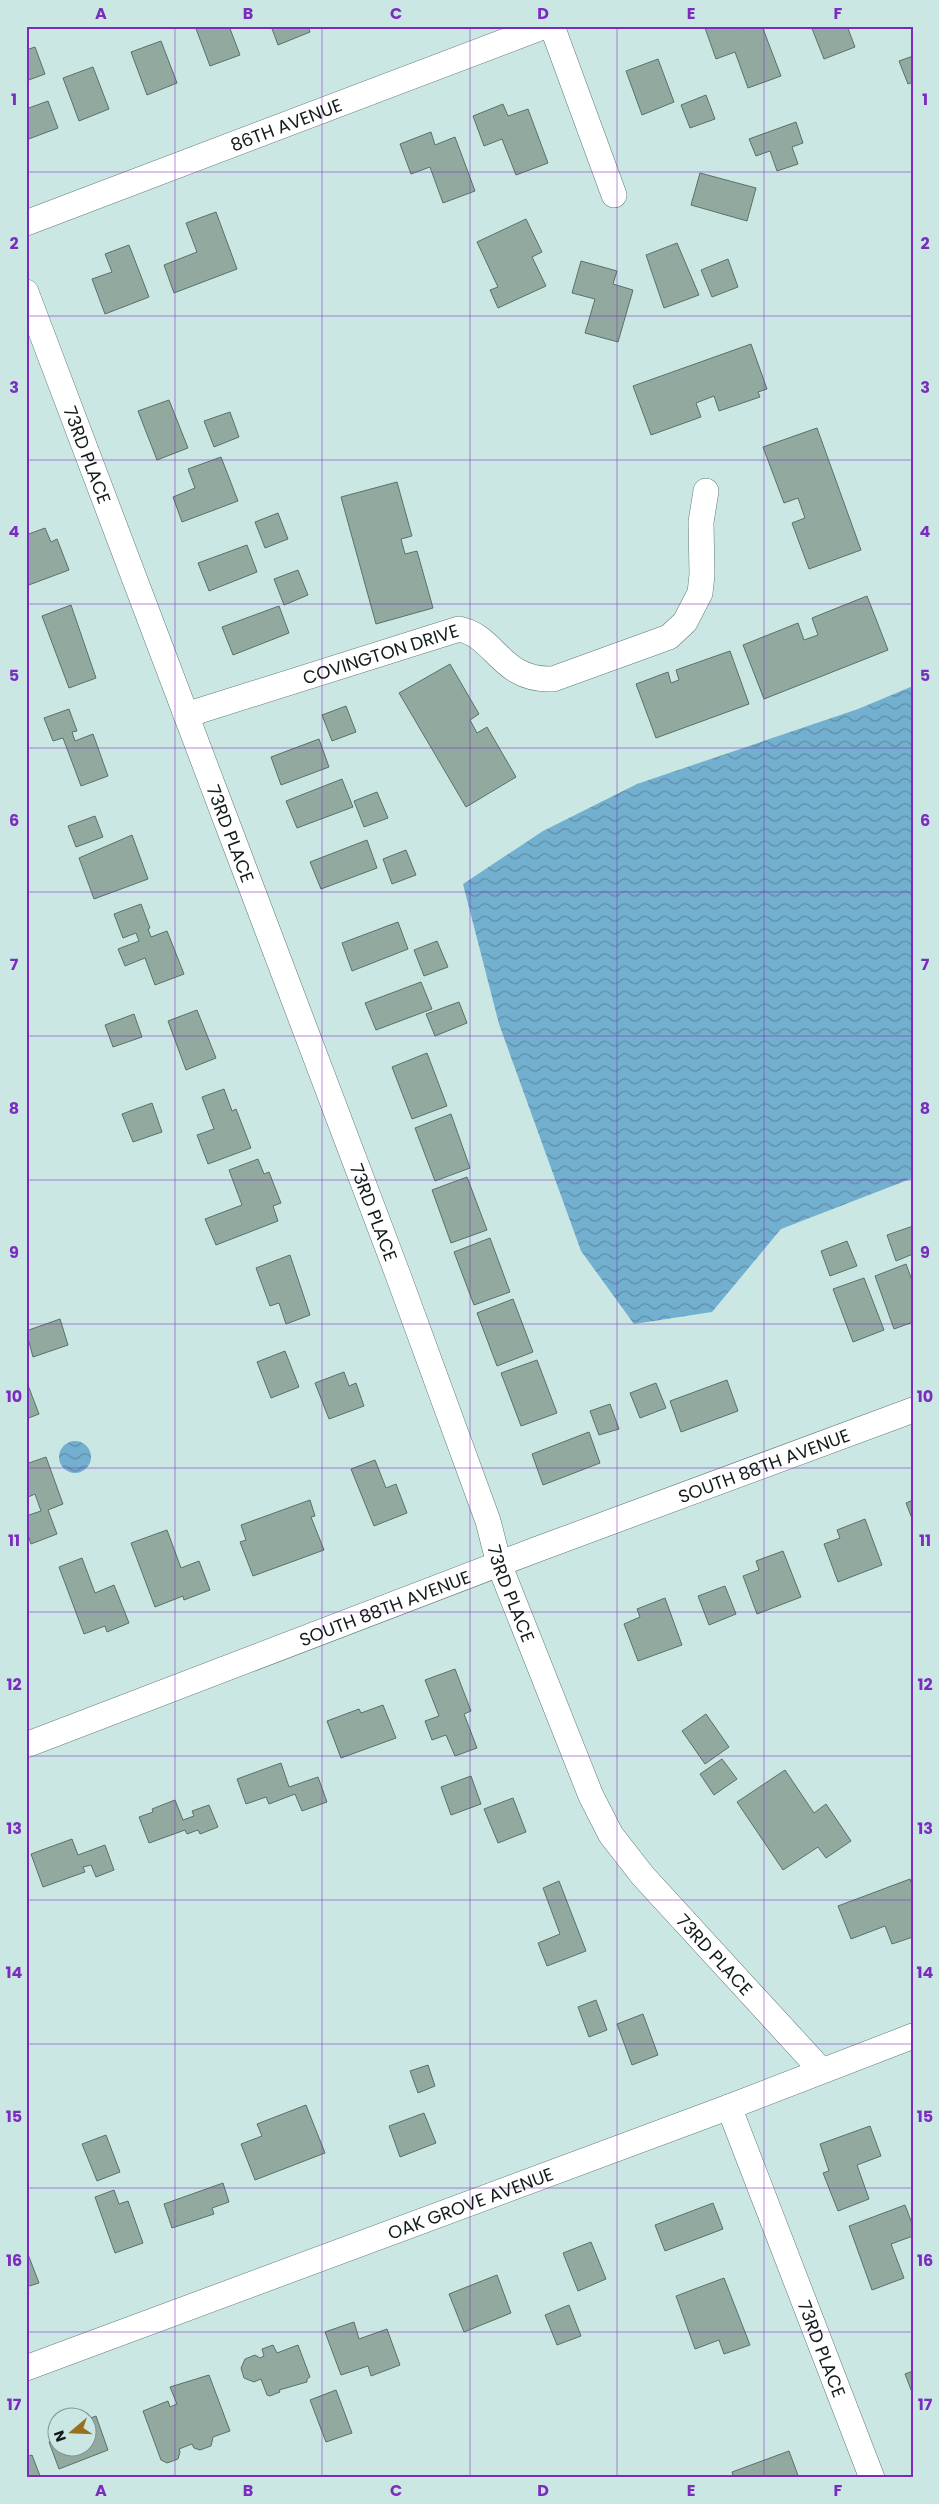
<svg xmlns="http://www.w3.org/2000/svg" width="939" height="2504" font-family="Poppins,sans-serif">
<defs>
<pattern id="water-waves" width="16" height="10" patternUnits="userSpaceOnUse" patternTransform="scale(1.25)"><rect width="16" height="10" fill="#73b0cf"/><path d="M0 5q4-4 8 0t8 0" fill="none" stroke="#5d8ea7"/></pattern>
</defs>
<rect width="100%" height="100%" fill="#cbe7e4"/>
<g fill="url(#water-waves)">
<path d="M913,686V1178L781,1229L712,1312L634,1324L581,1251L499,1024L463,884L543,831L637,784L858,709Z"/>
<circle cx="75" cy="1457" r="16"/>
</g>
<g fill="#92a99f" stroke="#5b7167">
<path d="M195,26H229L240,55L210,66Z"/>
<path d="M271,26H308L310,32L278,45Z"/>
<path d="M711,26H740L741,29L748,26H762L781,76L748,88L735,52L716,59L705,28Z"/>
<path d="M811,26H847L855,47L824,59Z"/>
<path d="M161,41L177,83L147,95L131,52Z"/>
<path d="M35,47L45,74L26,81V50Z"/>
<path d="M913,56V82L908,84L899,61Z"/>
<path d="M658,59L674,102L642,115L626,71Z"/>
<path d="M93,67L109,109L79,121L63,78Z"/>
<path d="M706,95L715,119L690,128L681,105Z"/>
<path d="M48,101L58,128L26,140V109Z"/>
<path d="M503,104L508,116L528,109L548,163L516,175L502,139L484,146L473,116Z"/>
<path d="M796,122L803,143L792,147L798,164L777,171L770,151L756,156L749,139Z"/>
<path d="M431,132L435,145L455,137L475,191L443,203L430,167L411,174L400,144Z"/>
<path d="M700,173L756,188L747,221L691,205Z"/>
<path d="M216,212L237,269L174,293L164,265L197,252L186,223Z"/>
<path d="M526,219L542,252L532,257L546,286L498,308L490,290L498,287L477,242Z"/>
<path d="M677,243L699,295L664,308L646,255Z"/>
<path d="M129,245L149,297L105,314L92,279L112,272L105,254Z"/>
<path d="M728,259L738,287L712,297L701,270Z"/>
<path d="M581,261L617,271L613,284L633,290L618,342L585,333L595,299L572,293Z"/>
<path d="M751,344L767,389L758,392L760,397L719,411L714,396L696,403L701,417L651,435L633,386Z"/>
<path d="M169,400L188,448L157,460L138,411Z"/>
<path d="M230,412L239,437L214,447L204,421Z"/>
<path d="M817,428L861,550L809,569L792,523L805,518L798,498L784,503L763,447Z"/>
<path d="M221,457L238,501L182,522L173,497L195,488L188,469Z"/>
<path d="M397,482L412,536L401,539L405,554L417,551L433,608L376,624L341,497Z"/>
<path d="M278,513L288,539L265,548L255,522Z"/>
<path d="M45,528L51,542L57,539L69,570L26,586V535Z"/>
<path d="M247,545L257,572L209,591L198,563Z"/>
<path d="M298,570L308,595L284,605L274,579Z"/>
<path d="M867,596L888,650L764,699L743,645L798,623L804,640L818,635L812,618Z"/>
<path d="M71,605L96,678L69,688L42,616Z"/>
<path d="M279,606L289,633L233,655L222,627Z"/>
<path d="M730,651L749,704L656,738L636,684L668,672L671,683L679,680L676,670Z"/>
<path d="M450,664L479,714L470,720L477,733L487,727L516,777L466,807L399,693Z"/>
<path d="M346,706L356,732L332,741L322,715Z"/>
<path d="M69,709L77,731L72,732L75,741L93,734L108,776L81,786L63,738L53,741L44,718Z"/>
<path d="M319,739L329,767L281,785L271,757Z"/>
<path d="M342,779L353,807L297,828L286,801Z"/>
<path d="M377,792L388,818L364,827L354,801Z"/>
<path d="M95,816L103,837L76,847L68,826Z"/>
<path d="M132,835L148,879L94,899L79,858Z"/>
<path d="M367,840L377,868L321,889L310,862Z"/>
<path d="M406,850L416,875L392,884L383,859Z"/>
<path d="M141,904L150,928L148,929L151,937L167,931L184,974L155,985L145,958L125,966L118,949L139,941L136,933L123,938L114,914Z"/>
<path d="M398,922L408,949L352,971L342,943Z"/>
<path d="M437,941L448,967L424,976L414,950Z"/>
<path d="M421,982L432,1009L376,1030L365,1003Z"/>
<path d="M459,1002L467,1023L435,1036L426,1014Z"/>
<path d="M197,1010L216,1058L186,1070L168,1021Z"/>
<path d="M134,1014L142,1037L113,1047L105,1025Z"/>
<path d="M427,1053L447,1106L412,1119L392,1067Z"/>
<path d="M224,1089L232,1111L236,1109L251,1148L208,1164L197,1135L214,1129L202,1097Z"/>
<path d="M152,1103L162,1132L133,1142L122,1114Z"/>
<path d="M451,1114L470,1168L435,1181L415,1128Z"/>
<path d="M258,1159L264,1174L269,1172L281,1203L273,1206L278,1221L216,1245L205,1219L242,1205L229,1170Z"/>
<path d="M467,1177L487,1230L451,1243L432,1190Z"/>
<path d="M913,1226V1254L896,1261L887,1235Z"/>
<path d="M490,1238L510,1292L474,1305L454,1252Z"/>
<path d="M847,1241L857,1266L830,1276L821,1251Z"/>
<path d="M290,1255L310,1315L286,1324L279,1303L270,1306L256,1268Z"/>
<path d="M906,1264L913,1283V1322L894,1329L875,1276Z"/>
<path d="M864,1278L884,1330L853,1342L833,1289Z"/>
<path d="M513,1299L533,1352L497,1366L477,1313Z"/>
<path d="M60,1319L68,1345L33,1357L26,1331Z"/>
<path d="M285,1351L299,1387L271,1398L257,1362Z"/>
<path d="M537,1360L557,1413L521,1426L501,1373Z"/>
<path d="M344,1372L349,1386L356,1383L364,1406L329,1419L315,1383Z"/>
<path d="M26,1380L39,1414L26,1419Z"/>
<path d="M727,1380L738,1411L681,1432L670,1401Z"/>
<path d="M656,1383L666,1408L640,1418L630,1393Z"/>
<path d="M610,1404L619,1429L599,1435L590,1411Z"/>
<path d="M589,1432L600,1463L543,1485L532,1454Z"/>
<path d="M46,1457L63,1504L48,1510L57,1534L31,1544L26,1529V1516L41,1511L35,1494L26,1498V1464Z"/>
<path d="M375,1460L386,1488L396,1484L407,1513L374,1526L351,1469Z"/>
<path d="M310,1500L315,1516L311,1517L324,1550L253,1576L240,1542L246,1540L241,1525Z"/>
<path d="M913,1500V1521L906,1503Z"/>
<path d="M865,1519L882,1565L838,1582L824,1544L840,1538L837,1530Z"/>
<path d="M167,1530L181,1568L199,1561L210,1590L184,1600L183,1596L155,1607L131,1543Z"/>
<path d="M783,1551L801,1597L757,1614L743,1576L759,1570L756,1561Z"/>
<path d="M82,1558L95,1593L114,1585L129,1623L107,1632L105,1626L84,1634L59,1567Z"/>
<path d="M725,1586L736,1614L709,1625L698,1596Z"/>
<path d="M665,1598L682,1645L638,1661L624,1624L640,1617L637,1609Z"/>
<path d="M455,1669L471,1711L464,1714L477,1748L455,1756L446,1735L432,1740L425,1721L439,1716L425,1680Z"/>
<path d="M383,1705L396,1738L341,1758L327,1721L359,1709L361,1713Z"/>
<path d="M706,1714L729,1747L705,1764L682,1731Z"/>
<path d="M722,1759L737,1779L714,1795L700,1774Z"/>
<path d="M281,1763L289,1787L318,1777L327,1802L302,1811L295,1794L269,1804L266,1797L246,1804L237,1779Z"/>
<path d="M785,1770L814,1813L826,1804L851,1841L826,1858L818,1847L783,1870L737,1802Z"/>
<path d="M471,1776L481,1804L451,1815L441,1787Z"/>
<path d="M513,1798L526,1832L498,1843L484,1809Z"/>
<path d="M175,1800L183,1820L194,1816L192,1811L209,1805L218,1827L200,1834L198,1830L187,1834L185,1830L149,1843L139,1817L153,1812L152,1809Z"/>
<path d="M72,1839L78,1855L105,1845L114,1870L96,1877L91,1865L83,1867L85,1872L43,1887L31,1854Z"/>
<path d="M910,1879L913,1888V1937L892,1944L885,1926L851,1939L838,1906Z"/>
<path d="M559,1881L586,1951L547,1966L538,1943L560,1934L543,1888Z"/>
<path d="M596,2000L607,2030L589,2037L578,2007Z"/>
<path d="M643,2014L658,2055L632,2065L617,2024Z"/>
<path d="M428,2065L435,2086L418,2093L410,2071Z"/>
<path d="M306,2105L325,2153L255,2180L241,2144L262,2136L257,2124Z"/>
<path d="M424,2113L436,2143L400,2157L389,2126Z"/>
<path d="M870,2126L881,2156L857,2165L869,2199L838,2211L823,2173L829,2171L820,2144Z"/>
<path d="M106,2135L120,2172L97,2181L82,2144Z"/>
<path d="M223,2183L229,2202L212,2208L214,2214L172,2228L164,2204Z"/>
<path d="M114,2190L119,2204L128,2201L143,2243L115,2253L95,2197Z"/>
<path d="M713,2203L723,2229L665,2251L655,2225Z"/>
<path d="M905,2205L913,2226V2236L891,2244L904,2278L872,2290L849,2226Z"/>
<path d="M591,2242L606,2279L578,2291L563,2253Z"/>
<path d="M26,2249L39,2283L26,2287L29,2294L26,2295Z"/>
<path d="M497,2275L511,2313L464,2332L449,2294Z"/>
<path d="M724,2278L750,2345L724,2354L719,2340L695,2349L676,2296Z"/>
<path d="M569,2305L581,2336L557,2345L545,2315Z"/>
<path d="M354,2322L359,2339L387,2329L400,2365L371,2376L368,2366L341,2375L325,2332Z"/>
<path d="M273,2345L277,2353L298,2345L310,2377L307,2379V2382L279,2390L280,2392L270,2396L267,2395L261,2379L254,2382L244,2378L241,2368L245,2359L255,2355L260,2358L264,2356L262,2349Z"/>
<path d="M913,2371V2395L905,2374Z"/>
<path d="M209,2375L230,2431L213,2437L211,2446L200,2450L194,2448L192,2444L179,2449L180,2452L178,2459L167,2463L161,2460L143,2411L168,2401L170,2407L177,2404L170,2387Z"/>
<path d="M336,2390L352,2433L326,2442L310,2400Z"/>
<path d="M96,2416L108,2450L59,2469L49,2442L58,2439V2446H88V2419Z"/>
<path d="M789,2451L799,2478H734L732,2472Z"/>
<path d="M32,2455L40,2476L26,2478V2457Z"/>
</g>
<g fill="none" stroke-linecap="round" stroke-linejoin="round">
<defs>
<g id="minor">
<path d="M552,26L614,195"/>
<path id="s1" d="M26,223L545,26"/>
<path id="s2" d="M26,292L398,1275L488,1521L499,1564L591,1796L611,1835L643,1876L821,2070"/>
<path id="s3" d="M186,715L459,629C496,636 500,681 553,679L669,637L685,622L700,593L702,575L701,522L706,491"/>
<path id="s4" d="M26,1745L538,1549L913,1410"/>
<path id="s5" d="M729,2107L872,2478"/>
<path id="s6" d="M26,2368L729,2107L913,2036"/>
</g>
</defs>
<use href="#minor" stroke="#617a78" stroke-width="26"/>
<use href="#minor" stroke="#fff" stroke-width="25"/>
</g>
<path fill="none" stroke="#7b2cbf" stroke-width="1" stroke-opacity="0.55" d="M175,26V2478M322,26V2478M470,26V2478M617,26V2478M764,26V2478M26,172H913M26,316H913M26,460H913M26,604H913M26,748H913M26,892H913M26,1036H913M26,1180H913M26,1324H913M26,1468H913M26,1612H913M26,1756H913M26,1900H913M26,2044H913M26,2188H913M26,2332H913"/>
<g text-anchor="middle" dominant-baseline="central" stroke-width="4" stroke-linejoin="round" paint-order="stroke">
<g font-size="18" fill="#121c1b" stroke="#cbe7e4">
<text stroke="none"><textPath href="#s1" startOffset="278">86TH AVENUE</textPath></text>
<text stroke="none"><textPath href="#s2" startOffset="174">73RD PLACE</textPath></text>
<text stroke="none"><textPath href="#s3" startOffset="204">COVINGTON DRIVE</textPath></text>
<text stroke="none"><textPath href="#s2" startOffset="579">73RD PLACE</textPath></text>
<text stroke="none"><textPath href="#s2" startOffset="984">73RD PLACE</textPath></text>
<text stroke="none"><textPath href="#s4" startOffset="789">SOUTH 88TH AVENUE</textPath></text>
<text stroke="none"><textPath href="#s2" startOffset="1389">73RD PLACE</textPath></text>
<text stroke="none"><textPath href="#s4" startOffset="384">SOUTH 88TH AVENUE</textPath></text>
<text stroke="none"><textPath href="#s2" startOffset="1809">73RD PLACE</textPath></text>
<text stroke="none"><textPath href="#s6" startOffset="474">OAK GROVE AVENUE</textPath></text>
<text stroke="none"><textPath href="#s5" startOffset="259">73RD PLACE</textPath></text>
</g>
</g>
<rect width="939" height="2504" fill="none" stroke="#cbe7e4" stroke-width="55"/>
<g transform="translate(72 2432) rotate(251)"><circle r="24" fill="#cbe7e4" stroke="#819694"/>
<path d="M0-4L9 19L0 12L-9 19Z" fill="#99701d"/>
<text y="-8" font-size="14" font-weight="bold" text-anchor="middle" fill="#121c1b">N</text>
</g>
<rect x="28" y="28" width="884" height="2448" fill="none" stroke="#7b2cbf" stroke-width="2"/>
<g font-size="16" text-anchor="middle" font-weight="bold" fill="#7b2cbf">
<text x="101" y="19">A</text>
<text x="248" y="19">B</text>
<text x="396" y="19">C</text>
<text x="543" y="19">D</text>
<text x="691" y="19">E</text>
<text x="838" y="19">F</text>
<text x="14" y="105">1</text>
<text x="925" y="105">1</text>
<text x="14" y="249">2</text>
<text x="925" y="249">2</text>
<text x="14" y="393">3</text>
<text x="925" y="393">3</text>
<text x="14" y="537">4</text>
<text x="925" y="537">4</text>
<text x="14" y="681">5</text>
<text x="925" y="681">5</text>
<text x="14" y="826">6</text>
<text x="925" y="826">6</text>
<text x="14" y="970">7</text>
<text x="925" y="970">7</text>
<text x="14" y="1114">8</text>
<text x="925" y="1114">8</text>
<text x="14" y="1258">9</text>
<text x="925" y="1258">9</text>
<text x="14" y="1402">10</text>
<text x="925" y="1402">10</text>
<text x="14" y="1546">11</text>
<text x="925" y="1546">11</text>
<text x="14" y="1690">12</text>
<text x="925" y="1690">12</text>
<text x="14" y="1834">13</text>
<text x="925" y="1834">13</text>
<text x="14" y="1978">14</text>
<text x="925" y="1978">14</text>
<text x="14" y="2122">15</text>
<text x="925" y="2122">15</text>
<text x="14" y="2266">16</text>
<text x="925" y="2266">16</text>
<text x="14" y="2410">17</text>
<text x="925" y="2410">17</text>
<text x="101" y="2496">A</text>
<text x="248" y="2496">B</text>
<text x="396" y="2496">C</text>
<text x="543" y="2496">D</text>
<text x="691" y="2496">E</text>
<text x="838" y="2496">F</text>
</g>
</svg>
